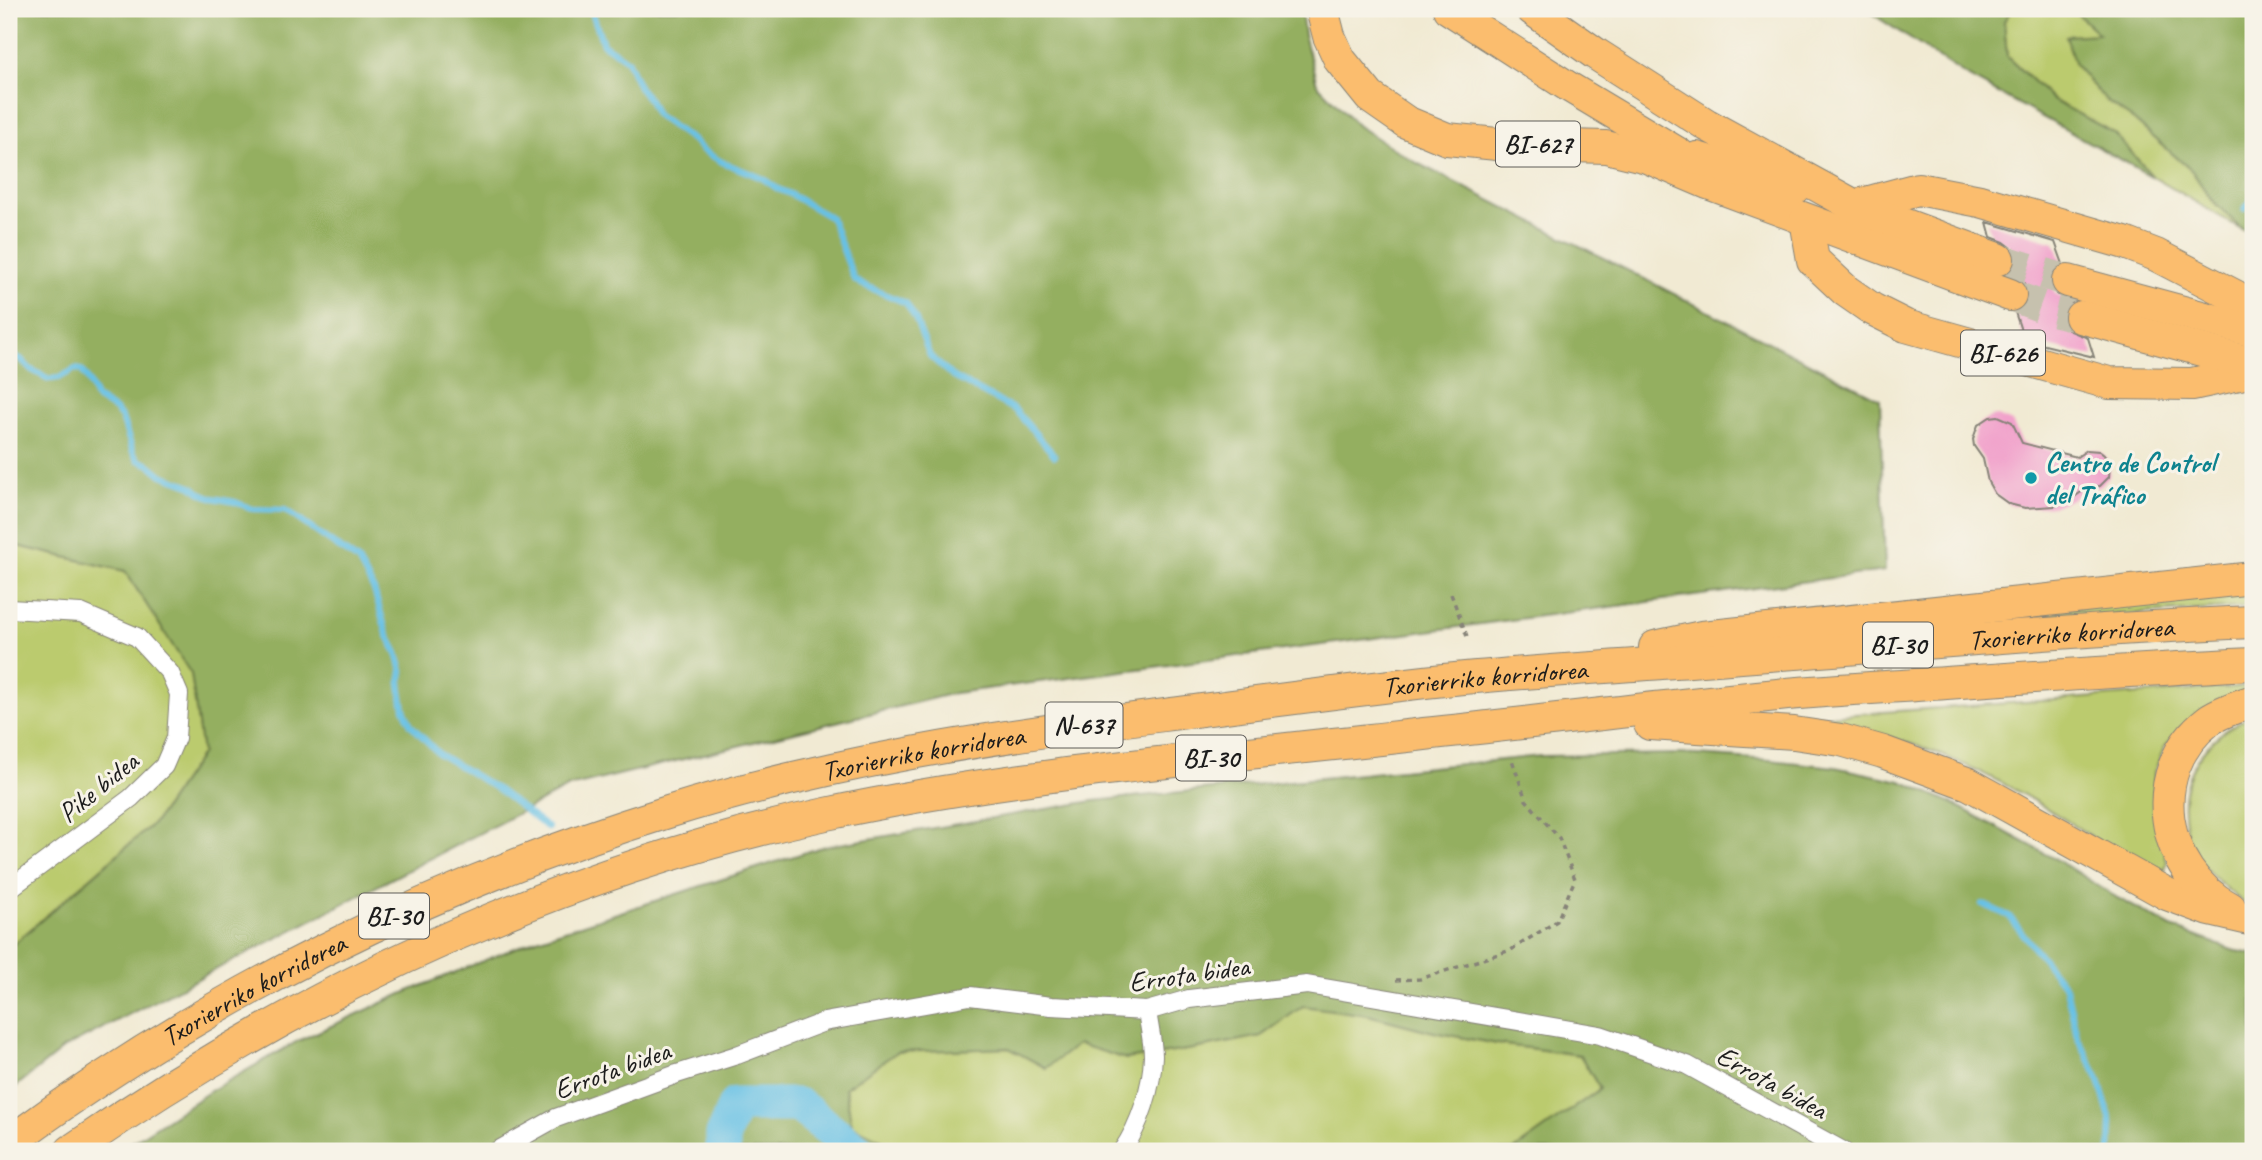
<svg xmlns="http://www.w3.org/2000/svg" width="2262" height="1160" font-family="Caveat,sans-serif">
<rect width="100%" height="100%" fill="#f7f3e8"/>
<filter id="ink" filterUnits="userSpaceOnUse"><feTurbulence type="fractalNoise" baseFrequency=".0143" numOctaves="2"/><feDisplacementMap in="SourceGraphic" scale="14" xChannelSelector="R" yChannelSelector="G"/><feConvolveMatrix kernelMatrix="1 2 1 2 8 2 1 2 1" color-interpolation-filters="sRGB"/></filter>
<filter id="wash" filterUnits="userSpaceOnUse"><feTurbulence type="fractalNoise" baseFrequency=".00686" numOctaves="4" result="noise"/><feDisplacementMap in="SourceGraphic" scale="28" xChannelSelector="R" yChannelSelector="G"/><feGaussianBlur stdDeviation="1.57" result="paint"/><feColorMatrix in="noise" values="0 0 0 0 0 0 0 0 0 0 0 0 0 0 0 0 0 1.4 0 .05"/><feComposite in="paint" operator="in"/></filter>
<g filter="url(#wash)">
<rect width="100%" height="100%" fill="#f1ead3"/>
<g fill="#bbcb6e" stroke="#6c7445" stroke-width="2">
<path d="M2012,9H2072L2100,34L2106,101L2134,120L2192,171L2211,199L2243,230L2153,177L2114,133L2054,101L2007,57L2004,21Z"/>
<path d="M9,544L125,571L192,674L202,753L155,822L9,948Z"/>
<path d="M2253,588V607L1907,626Z"/>
<path d="M2253,686V689L2180,728L2164,748L2154,772V800L2167,862L2164,871L2153,873L2144,871C2059,815 1969,753 1867,732C1836,726 1803,724 1771,720Z"/>
<path d="M2253,715V909C2234,897 2220,883 2204,867C2200,864 2194,860 2192,856C2188,849 2188,837 2186,829C2175,775 2205,736 2253,715Z"/>
<path d="M1303,1005L1368,1015L1434,1032L1497,1044L1580,1055L1600,1089L1513,1151H905L852,1126L845,1088L897,1051L1010,1048L1046,1068L1078,1043L1126,1059L1194,1049L1261,1036Z"/>
</g>
<g fill="#94af61" stroke="#58663e" stroke-width="2">
<path d="M9,9H1301L1304,34L1317,84L1358,126L1415,162L1880,399L1885,571L955,693L569,787L64,1048L9,1092V948L155,822L202,753L191,674L125,571L9,544Z"/>
<path d="M1865,9H2012L2004,21L2007,57L2054,101L2114,133L2153,177L1965,75Z"/>
<path d="M2072,9H2253V230H2243L2211,199L2192,171L2134,120L2106,101L2075,65L2066,36L2099,34Z"/>
<path d="M1681,754L1770,760L1835,767L1901,781L1952,803L2059,861L2114,896L2171,927L2232,950L2253,954V1151H1513L1600,1089L1580,1055L1497,1044L1434,1032L1368,1015L1303,1006L1261,1036L1194,1049L1126,1059L1078,1044L1046,1068L1009,1048L897,1052L845,1088L852,1126L905,1151H119L212,1090L298,1041L404,993L537,939L822,847L1093,801L1541,756Z"/>
</g>
<g fill="none" stroke-linecap="round" stroke-linejoin="round">
<g stroke="#68c1e5" stroke-width="6">
<path d="M591,9L603,44L627,60L640,89L648,98L656,115L695,142L702,150L722,162L762,178L778,189L790,194L831,218L854,279L861,284L906,303L915,318L930,356L952,376L1015,410L1055,456"/>
<path d="M2245,209L2253,198"/>
<path d="M9,354L21,359L30,369L49,379L59,378L75,369L81,370L87,378L96,398L115,410L122,418L133,452L138,460L150,465L162,475L192,486L199,492L213,498L235,502L253,509L285,510L358,561L374,590L387,634L397,653L402,671L400,684L404,709L411,725L439,754L497,789L548,828"/>
<path d="M1982,904L2009,916L2066,988L2077,1036L2098,1077L2111,1121L2110,1151"/>
</g>
<path stroke="#68c1e5" stroke-width="35" d="M723,1151V1135L735,1105H798L858,1151"/>
</g>
<g id="blocks">
<g fill="#f1a1cb">
<path d="M1987,222L2055,242L2063,264L2056,268L2051,276V286L2056,294L2073,301L2064,312L2063,322L2068,330L2088,338L2094,357L2024,340L2015,312L2022,309L2027,302L2028,291L2024,283L2007,274L2015,265L2016,257L2012,248L2004,242L1991,237Z"/>
<path d="M1998,416L2012,422L2022,443L2077,457L2087,450L2099,451L2104,455L2110,465L2109,477L2100,486L2087,488L2070,500L2055,506L2025,508L2009,504L1995,494L1988,482L1983,459L1974,446L1973,439L1978,425L1990,417Z"/>
</g>
</g>
</g>
<g filter="url(#ink)">
<use href="#blocks" fill-opacity="0" stroke="#868378" stroke-width="2"/>
<g fill="none" stroke-linecap="round" stroke-linejoin="round">
<g stroke="#c6c1ae" stroke-width="32" stroke-dasharray="32 16" stroke-linecap="butt">
<path d="M1998,259L2068,281"/>
<path d="M2010,295L2048,309L2081,317"/>
</g>
<defs>
<g id="minor">
<path d="M9,609L81,613L137,637L170,673L179,694L176,738L164,766L131,798L9,889"/>
<path d="M497,1151L556,1118L677,1074L737,1055L824,1022L970,996L1051,1006L1147,1011L1189,999L1307,985L1600,1035L1687,1065L1843,1151"/>
<path d="M1122,1151C1140,1125 1152,1088 1153,1056C1153,1042 1149,1026 1147,1011"/>
</g>
<path id="trunk" d="M1448,9L1569,87L1679,153"/>
<g id="motorway">
<path d="M1322,9L1329,36L1340,60L1370,97L1406,122L1447,139L1497,144L1606,147L1647,157L1708,183L2010,295"/>
<path d="M1532,9L1596,54L1707,125L1855,206L1918,189L1980,201L2125,243L2156,255L2235,296L2253,312"/>
<path d="M1697,158L1795,188"/>
<path d="M1851,205L1998,259"/>
<path d="M1806,220L1813,260L1846,291L1872,309L1906,326L2109,383L2192,384L2253,371"/>
<path d="M2068,281L2253,331"/>
<path d="M2081,317L2253,364"/>
<path d="M1655,647L1702,637L2253,578"/>
<path d="M1650,724L1794,733L1841,740L1883,752L1969,784L2167,894L2210,910L2253,920"/>
<path d="M2230,908C2160,871 2143,771 2209,720C2222,711 2239,706 2253,701"/>
<path id="s1" d="M9,1143C208,996 432,885 668,812C829,762 997,736 1164,715C1257,703 1350,690 1444,680C1526,672 1608,667 1690,661C1878,647 2065,630 2253,622"/>
<path d="M71,1151C300,993 552,873 826,814C1023,772 1225,757 1424,734C1545,721 1666,706 1787,694C1840,689 1893,687 1946,683C2048,676 2151,669 2253,664"/>
</g>
</defs>
<use href="#minor" stroke="#868378" stroke-width="20"/>
<use href="#trunk" stroke="#868378" stroke-width="32"/>
<use href="#motorway" stroke="#868378" stroke-width="34"/>
<g stroke="#868378" stroke-width="3.5" stroke-dasharray="5 5" stroke-linecap="butt">
<path d="M1451,594L1468,639"/>
<path d="M1396,980L1420,979L1511,950L1557,921L1575,879L1559,838L1526,800L1511,757"/>
</g>
<use href="#minor" stroke="#fff" stroke-width="18"/>
<use href="#trunk" stroke="#fbbd6e" stroke-width="30"/>
<use href="#motorway" stroke="#fbbd6e" stroke-width="32"/>
</g>
</g>
<circle fill="#0f9aa8" stroke="#f7f3e8" stroke-width="2.5" cx="2031" cy="478" r="7"/>
<g text-anchor="middle" dominant-baseline="central" stroke-width="6" stroke-linejoin="round" paint-order="stroke">
<g fill="#f7f3e8" stroke="#5e5c59" stroke-width="2">
<rect x="1496" y="121.5" width="84" height="45" rx="5"/>
<rect x="1961" y="330.5" width="84" height="45" rx="5"/>
<rect x="1863" y="622.5" width="70" height="45" rx="5"/>
<rect x="1045.5" y="702.5" width="77" height="45" rx="5"/>
<rect x="1176" y="735.5" width="70" height="45" rx="5"/>
<rect x="359" y="893.5" width="70" height="45" rx="5"/>
</g>
<g font-size="26" font-weight="bold" fill="#1c1c1c">
<text x="1538" y="144">BI-627</text>
<text x="2003" y="353">BI-626</text>
<text x="1898" y="645">BI-30</text>
<text x="1084" y="725">N-637</text>
<text x="1211" y="758">BI-30</text>
<text x="394" y="916">BI-30</text>
</g>
<g font-size="28" font-weight="bold" fill="#0d838f" stroke="#f7f3e8" text-anchor="start">
<text x="2045" y="462">Centro de Control<tspan x="2045" dy="32">del Tráfico</tspan></text>
</g>
<g font-size="28" fill="#1c1c1c" stroke="#f7f3e8">
<text stroke="none"><textPath href="#s1" startOffset="2158">Txorierriko korridorea</textPath></text>
<text stroke="none"><textPath href="#s1" startOffset="1570">Txorierriko korridorea</textPath></text>
<text stroke="none"><textPath href="#s1" startOffset="1003">Txorierriko korridorea</textPath></text>
<text transform="translate(98 787) rotate(-39)">Pike bidea</text>
<text transform="translate(1189 974) rotate(-8)">Errota bidea</text>
<text stroke="none"><textPath href="#s1" startOffset="289">Txorierriko korridorea</textPath></text>
<text transform="translate(612 1070) rotate(-20)">Errota bidea</text>
<text transform="translate(1772 1082) rotate(29)">Errota bidea</text>
</g>
</g>
<rect width="2262" height="1160" fill="none" stroke="#f7f3e8" stroke-width="35"/>
</svg>
